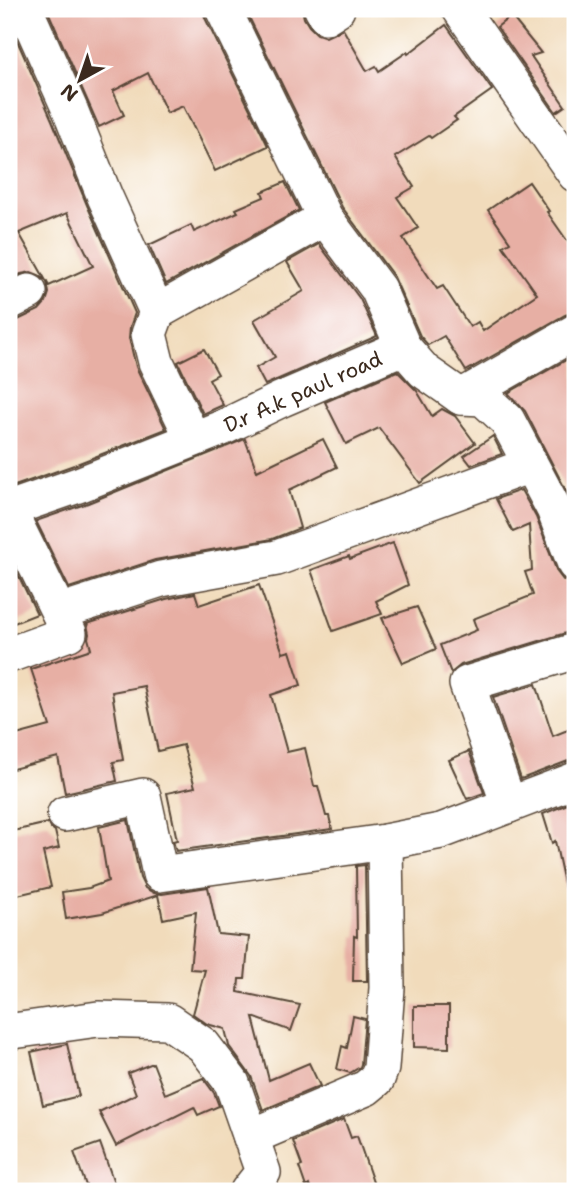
<svg xmlns="http://www.w3.org/2000/svg" width="584" height="1200" font-family="'Shantell Sans',sans-serif">
<rect width="100%" height="100%" fill="#fff"/>
<filter id="ink" filterUnits="userSpaceOnUse"><feTurbulence type="fractalNoise" baseFrequency=".0143" numOctaves="2"/><feDisplacementMap in="SourceGraphic" scale="14" xChannelSelector="R" yChannelSelector="G"/><feConvolveMatrix kernelMatrix="1 2 1 2 8 2 1 2 1" color-interpolation-filters="sRGB"/></filter>
<filter id="wash" filterUnits="userSpaceOnUse"><feTurbulence type="fractalNoise" baseFrequency=".00686" numOctaves="4" result="noise"/><feDisplacementMap in="SourceGraphic" scale="28" xChannelSelector="R" yChannelSelector="G"/><feGaussianBlur stdDeviation="1.57" result="paint"/><feColorMatrix in="noise" values="0 0 0 0 0 0 0 0 0 0 0 0 0 0 0 0 0 1.4 0 .05"/><feComposite in="paint" operator="in"/></filter>
<g filter="url(#wash)">
<rect width="100%" height="100%" fill="#f1dbbb"/>
<g id="blocks">
<g fill="#e7afa4" fill-rule="evenodd">
<path d="M47,9H203L205,18L268,146L215,171L183,106L167,113L148,73L113,91L124,115L99,127Z"/>
<path d="M245,9H302L304,18L309,26L317,34L326,37L343,29L367,71L376,66L379,71L407,52L408,54L446,25L492,90L454,117L457,120L431,138L429,136L395,157L414,187L397,197L418,228L403,238L437,289L443,286L470,327L478,322L483,331L537,294L503,246L510,242L488,210L529,182L549,211L547,212L575,252V312L565,315L466,371L444,336L428,345L420,336L394,277L342,207Z"/>
<path d="M511,16L541,53L531,56L565,106L556,112L497,27Z"/>
<path d="M9,22L52,120L87,205L135,313L130,327L129,338L136,367L166,429L74,465L9,488V322L18,320L39,310L46,302L49,293L47,282L39,275L31,272L21,274L9,280ZM67,213L93,266L49,286L19,233Z"/>
<path d="M285,182L299,210L166,284L149,245L191,225L194,232L238,212L236,209L264,197L262,192Z"/>
<path d="M319,244L360,299L377,336L265,385L256,368L275,357L254,320L304,291L287,262Z"/>
<path d="M204,349L218,374L209,379L223,405L203,414L178,362Z"/>
<path d="M575,355V508L525,411L508,393Z"/>
<path d="M397,371L417,391L432,416L442,409L455,416L475,443L420,483L379,428L346,444L325,402Z"/>
<path d="M493,436L502,454L471,465L464,456Z"/>
<path d="M245,439L257,471L323,439L337,467L289,490L300,528L272,539L155,560L69,588L36,521L88,503Z"/>
<path d="M521,490L536,517L557,572L563,580L575,584V631L569,632L461,665L451,673L440,645L477,630L473,619L533,595L525,572L532,570L529,525L513,532L496,499Z"/>
<path d="M393,543L408,585L376,601L382,614L333,631L311,570L349,556L350,559Z"/>
<path d="M9,556L37,614L9,625Z"/>
<path d="M259,585L283,653L290,651L301,685L271,695L287,752L305,748L314,786H318L326,816H329L332,829L176,851L173,841L177,840L167,793L195,787L183,745L158,751L144,686L112,692L123,760L113,762L117,781L65,793L58,757L9,770V737L50,726L31,669L91,649L88,638L89,634L87,624L166,599L195,593L199,605Z"/>
<path d="M417,607L436,649L403,663L382,618Z"/>
<path d="M536,684L553,736L575,727V760L568,761L521,779L493,697Z"/>
<path d="M469,751L484,793L467,799L449,760Z"/>
<path d="M575,801V892L566,893L555,841L552,843L543,814Z"/>
<path d="M128,820L140,878L145,888L154,893L162,894L208,887L218,934L249,937L245,979H239L238,992L300,1005L291,1031L253,1017L269,1080L309,1063L320,1086L263,1110L251,1076L229,1046L225,1029L207,1024L193,1014L205,970L190,969L196,912L163,919L158,895L102,913L66,919L62,892L89,888L108,881L99,827Z"/>
<path d="M48,823L51,828L55,831L59,848L43,852L51,887L9,897V867L16,865L9,832Z"/>
<path d="M365,865L367,981H353L354,936L357,937L356,866Z"/>
<path d="M414,1006H449V1048L414,1047Z"/>
<path d="M353,1016L365,1019L361,1064L360,1067L350,1073L337,1069L342,1046L347,1048Z"/>
<path d="M67,1044L79,1096L43,1105L31,1052Z"/>
<path d="M153,1063L165,1094L203,1078L214,1093L219,1106L198,1115L194,1107L116,1146L99,1112L136,1094L128,1073Z"/>
<path d="M344,1119L351,1138L357,1136L376,1191H311L309,1185L306,1187L299,1167L302,1166L293,1141Z"/>
<path d="M100,1143L117,1191H88L74,1152Z"/>
</g>
</g>
</g>
<g filter="url(#ink)">
<use href="#blocks" fill-opacity="0" stroke="#564536" stroke-width="2"/>
<g fill="none" stroke-linecap="round" stroke-linejoin="round">
<defs>
<g id="minor">
<path d="M25,9L71,112L105,197L157,312L149,334L156,362L193,439"/>
<path d="M223,9L325,218L378,289L403,347"/>
<path d="M322,9L326,16L337,9"/>
<path d="M460,9L575,174"/>
<path d="M9,302L29,292"/>
<path d="M157,312L325,218"/>
<path d="M461,397L575,332"/>
<path d="M9,509L81,484L222,428L282,399L403,347L424,371L461,397L483,398L507,420L554,509L575,564"/>
<path d="M9,511L69,633L9,655"/>
<path d="M59,612L161,579L277,558L530,465"/>
<path d="M509,805L467,684L575,651"/>
<path d="M65,814L143,796L160,874L385,842L441,831L575,780"/>
<path d="M9,1029L13,1031L98,1019L168,1021L203,1045L232,1083L263,1172L248,1191"/>
<path d="M251,1137L366,1088L377,1079L381,1068L387,988L385,842"/>
</g>
</defs>
<use href="#minor" stroke="#564536" stroke-width="38"/>
<use href="#minor" stroke="#fff" stroke-width="35"/>
</g>
</g>
<g text-anchor="middle" dominant-baseline="central" stroke-width="5" stroke-linejoin="round" paint-order="stroke">
<g font-size="21" fill="#3b2a1e" stroke="#fff">
<text transform="translate(303 392) rotate(-24)">D.r A.k paul road</text>
</g>
</g>
<rect width="584" height="1200" fill="none" stroke="#fff" stroke-width="35"/>
<g transform="translate(80 80) rotate(220)" stroke="#ffffff" stroke-width="5" paint-order="stroke">
<path d="M0-5L12 26L0 18L-12 26Z" fill="#3b2a1e"/>
<text y="-10" font-size="19" font-weight="bold" text-anchor="middle" fill="#3b2a1e">N</text>
</g>
</svg>
